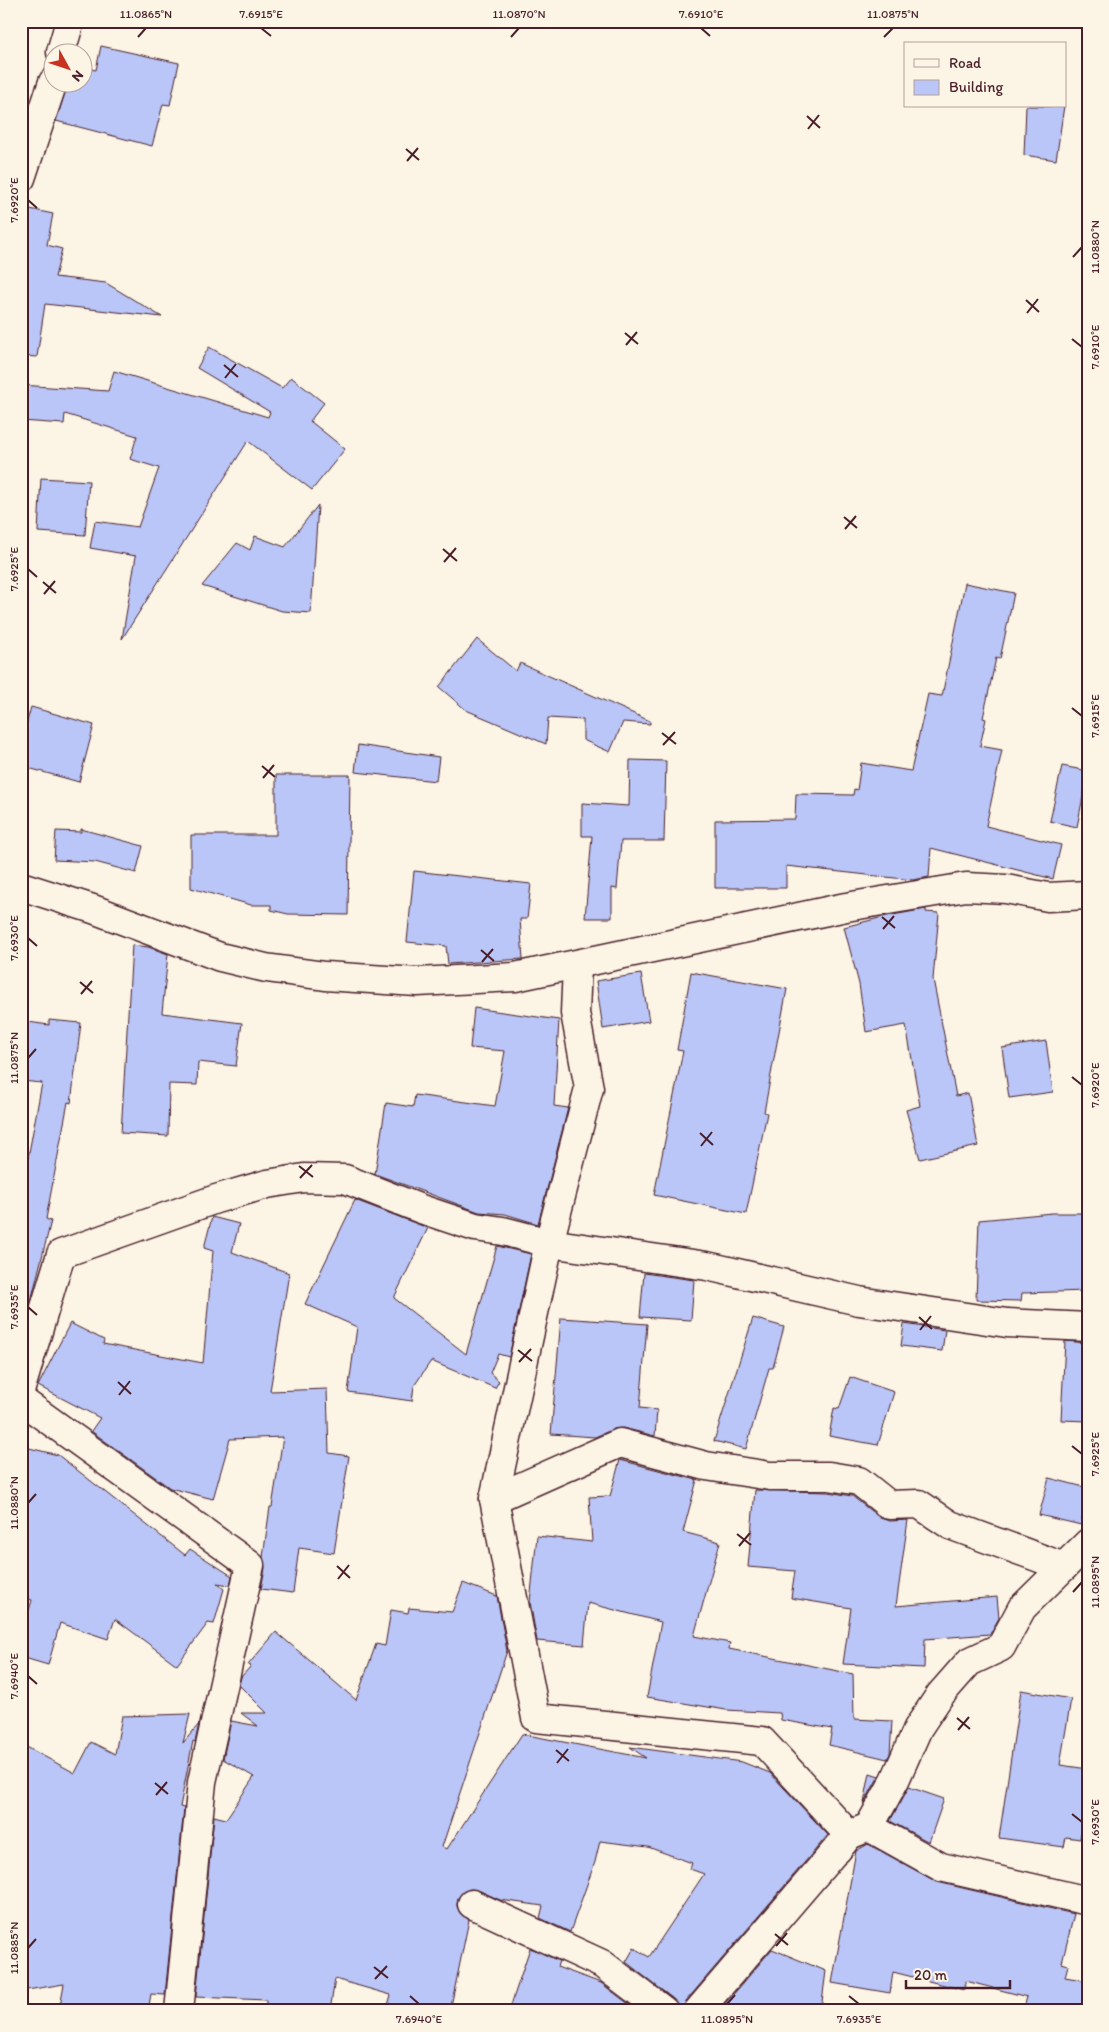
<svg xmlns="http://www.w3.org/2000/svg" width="1109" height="2032" font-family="Itim,sans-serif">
<rect width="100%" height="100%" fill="#fcf5e5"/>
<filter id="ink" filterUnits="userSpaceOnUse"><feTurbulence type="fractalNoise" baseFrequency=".02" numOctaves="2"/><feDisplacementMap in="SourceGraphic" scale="10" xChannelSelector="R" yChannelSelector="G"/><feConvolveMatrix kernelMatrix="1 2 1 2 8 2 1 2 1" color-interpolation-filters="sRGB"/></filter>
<g filter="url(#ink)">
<g fill="#b9c6f7" stroke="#4a1f2b">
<path d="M101,46L179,63L170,105L163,104L152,146L56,121L68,82H82V67L96,70Z"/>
<path d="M1026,106H1064L1056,160L1024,155Z"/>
<path d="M21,207L53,214L47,245L62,249L55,277L106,283L162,317L45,304L37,357L21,356Z"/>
<path d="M209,347L282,388L291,377L324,403L310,421L345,449L312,490L248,441L122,639L136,556L90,548L95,521L138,527L159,468L130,459L137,436L65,414L64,424L21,421V385L108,391L114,371L268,417L270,412L197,368Z"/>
<path d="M41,478L89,481L85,535L38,532Z"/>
<path d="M318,505L311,613L282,611L202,586L237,543L250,550L255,536L285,547Z"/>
<path d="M965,583L1014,593L1000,659L996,658L983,718L986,719L980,746L1002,750L986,826L1061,845L1053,879L931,848L929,877L913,880L786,866V888H715V820L795,819L796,794L853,795L854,789L857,790L861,763L911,771L928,694L942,696Z"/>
<path d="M477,639L516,671L520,663L650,721V724L623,722L610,752L583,740V720L548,718L546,744L466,710L439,687Z"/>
<path d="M31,707L94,725L79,782L21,766V744Z"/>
<path d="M358,745L439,757L436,781L355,772Z"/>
<path d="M630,760L666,761L664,841H621L617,889L612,888V918H585L592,836H582V803L629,806Z"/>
<path d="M1062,766L1088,771L1077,827L1050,821Z"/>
<path d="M276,775H350L348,915L288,914L271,910V905H251L191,888V835H276Z"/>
<path d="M81,829L143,846L136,873L95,862L54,860L56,831L81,832Z"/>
<path d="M414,871L531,884L527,919H520L523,959L448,964L446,946L407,942Z"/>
<path d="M926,909V912L939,913L933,979L956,1096L968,1093L978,1146L920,1159L906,1110L920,1106L906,1025L866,1032L859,984L844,927L887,916Z"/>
<path d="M132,945L148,947L168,954L162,1013L242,1023L236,1066L198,1062L197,1085L169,1084L168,1136L121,1133Z"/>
<path d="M691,972L787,989L764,1112L767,1113L746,1214L654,1195L683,1051L677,1050Z"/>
<path d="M641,974L649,1021L603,1029L596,981Z"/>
<path d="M474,1008L559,1020L554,1106L568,1108L538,1224L505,1214L479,1212L375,1174L386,1103L413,1107L415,1095L495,1106L505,1051L470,1048Z"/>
<path d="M49,1020L81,1023L71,1103L68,1102L46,1219L51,1221L31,1301L21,1299V1195L42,1083L21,1081V1021L49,1025Z"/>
<path d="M1046,1041L1053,1092L1009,1098L1002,1048Z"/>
<path d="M355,1200L428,1228L394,1298L466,1354L497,1246L531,1254L509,1357L498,1354L490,1373L499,1381L495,1388L431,1361L414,1386L412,1401L348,1392L357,1327L305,1304Z"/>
<path d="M1052,1213H1088V1291L1022,1293L1021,1301L976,1300L979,1220Z"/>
<path d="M212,1217L239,1224L232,1252L289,1273L270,1391L327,1389L329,1453L349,1456L334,1553L299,1548L293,1593L261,1589L265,1568L263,1557L270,1507H272L283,1437L230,1439L213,1499L170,1488L91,1431L100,1418L38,1386L70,1323L104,1340L103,1344L203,1363L213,1251L204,1248Z"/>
<path d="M644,1273L694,1280L691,1320L640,1317Z"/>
<path d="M561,1318L647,1324L640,1408L657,1410L655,1436L623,1428L614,1429L595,1437L551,1434Z"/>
<path d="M753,1318L784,1327L773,1368H769L746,1449L714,1441Z"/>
<path d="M904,1324L945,1330L942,1351L901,1346Z"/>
<path d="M1065,1341L1088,1343V1421L1061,1420Z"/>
<path d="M850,1377L894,1392L878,1445L829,1436L834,1408L839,1409Z"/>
<path d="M21,1446L58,1455L185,1555L190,1549L232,1576L230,1585L217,1583L224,1589L214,1624L208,1623L177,1665L115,1619L108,1639L60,1623L48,1665L21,1657V1637L32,1600L21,1597Z"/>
<path d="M620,1460L697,1480L683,1532L720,1542L694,1636L730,1643L729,1649L853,1674L854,1719L892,1721L890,1754L887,1759L829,1745L832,1729L781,1720L780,1713L726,1710L647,1697L661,1622L588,1603L584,1645L537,1641L530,1602L537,1536L592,1542L589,1497L610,1496Z"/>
<path d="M1049,1478L1088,1488L1081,1525L1039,1515Z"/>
<path d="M755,1490L828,1492L852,1496L880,1518L890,1521L908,1520L896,1606L997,1597L999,1618L990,1634L925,1639L924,1668L843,1664L851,1608L791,1598L795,1571L748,1567Z"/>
<path d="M463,1583L497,1596L507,1651L442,1847L447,1849L522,1734L646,1758L630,1747L742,1762L770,1773L828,1835L686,2001L683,2011H679L673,1999L626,1962L634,1948L649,1957L704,1874L690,1869L692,1863L648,1847L600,1841L595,1862L570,1932L540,1918L543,1906L500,1900L478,1890L470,1889L463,1892L458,1898L457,1906L460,1913L469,1920L450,2011H416L388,2005L391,1995L335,1979L330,2011H266V2000L196,1997L214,1816L226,1819L254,1777L223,1759L231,1721L258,1726L241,1713H267L239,1685L241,1677L251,1666L248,1665L276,1632L356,1700L376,1644L385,1646L391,1610L408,1613L409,1608L452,1612Z"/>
<path d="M1021,1690L1071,1699L1060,1765L1088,1769V1785L1080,1839L1066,1837L1064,1847L999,1838Z"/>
<path d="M190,1714L183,1743L199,1724L195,1742L193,1741L180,1807L184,1808L165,1995L151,1994L148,2011H59L64,1984L21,1991V1744L75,1773L91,1742L115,1754L122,1716Z"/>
<path d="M870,1773L879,1776L864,1803Z"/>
<path d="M909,1787L944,1799L929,1842L890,1821Z"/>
<path d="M868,1844L937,1882L1074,1914L1062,1963L1068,1965L1065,1977L1088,1981V2011H1023L1027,1997L966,1981L964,1990L893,1972L890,1993L832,1983L856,1851Z"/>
<path d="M530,1948L559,1961L557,1967L601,1983L638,2011H509Z"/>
<path d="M772,1949L826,1971L822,2002L809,2011H719Z"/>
</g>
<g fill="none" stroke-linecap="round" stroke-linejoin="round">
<defs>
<g id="minor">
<path d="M61,52L70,21"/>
<path d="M21,178L53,82"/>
<path d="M21,886L93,909L220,957L266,968L325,976L417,982L515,977L846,907L966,887L1006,889L1048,897L1088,895"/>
<path d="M577,966L575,1013L589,1088L549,1243L494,1499L536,1718L762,1741L849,1835L698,2011"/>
<path d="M21,1388L61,1254L216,1199L267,1184L304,1178L345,1179L421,1209L475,1227L503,1231L549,1243L707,1266L859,1301L1007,1323L1088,1327"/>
<path d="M21,1400L250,1565L202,1782L179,2011"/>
<path d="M494,1499L620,1443L706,1466L770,1476H829L859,1481L889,1505L919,1504L950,1525L1064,1567"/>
<path d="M869,1827L941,1867L1088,1901"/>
<path d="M837,1850L849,1835L869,1827L895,1780L918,1728L940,1695L969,1662L1001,1647L1022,1608L1088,1543"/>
<path d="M472,1904L602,1964L664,2011"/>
</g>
</defs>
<use href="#minor" stroke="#4a1f2b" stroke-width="31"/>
<use href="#minor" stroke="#fcf5e5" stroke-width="28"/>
</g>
</g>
<path fill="none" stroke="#4a1f2b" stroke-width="2" d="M261,28L271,36M701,28L710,36M138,37L146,28M511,37L519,28M884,37L893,28M807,116L820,128M808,129L819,115M406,149L419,160M407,161L418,148M28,200L37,208M1073,257L1082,247M1026,300L1039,312M1027,313L1038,299M625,333L638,344M1072,339L1082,347M626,345L637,332M224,365L238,377M225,378L236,364M844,517L857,528M845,529L856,516M443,549L457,561M444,562L456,548M28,569L37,577M43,582L56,593M44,594L55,581M1072,708L1082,716M662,733L676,744M663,745L675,732M262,766L275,777M263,778L274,765M882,917L895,928M883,929L894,916M28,938L37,946M481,950L494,961M482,962L493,949M80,982L93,993M81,994L92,981M28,1058L36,1049M1072,1077L1082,1085M700,1133L713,1145M701,1146L712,1132M299,1166L313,1177M300,1178L312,1165M28,1307L37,1315M919,1317L932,1329M920,1330L931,1316M518,1350L532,1361M519,1362L531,1349M118,1382L131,1394M119,1395L130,1381M1072,1446L1082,1454M28,1503L36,1494M737,1534L751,1545M739,1546L750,1533M337,1566L350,1578M338,1579L349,1565M1073,1592L1082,1582M28,1676L37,1684M957,1718L970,1729M958,1730L969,1717M556,1750L569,1761M557,1763L568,1749M155,1783L168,1794M156,1795L167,1782M1072,1814L1082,1822M775,1934L788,1945M776,1946L787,1933M28,1948L36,1939M374,1967L388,1978M375,1979L387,1966M410,1996L419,2004M849,1996L859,2004M727,2004L735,1995"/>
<rect width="1109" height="2032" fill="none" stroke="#fcf5e5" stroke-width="55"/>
<rect x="904" y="42" width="162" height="65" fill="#fcf5e5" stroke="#b59f9b"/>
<rect x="914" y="59" width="25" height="8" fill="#fcf5e5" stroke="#b59f9b"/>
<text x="949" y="68" font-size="15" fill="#4a1f2b">Road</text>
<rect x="914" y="80" width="25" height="15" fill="#b9c6f7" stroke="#b59f9b"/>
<text x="949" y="92" font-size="15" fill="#4a1f2b">Building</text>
<g transform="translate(68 68) rotate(130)"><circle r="24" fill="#fcf5e5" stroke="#b59f9b"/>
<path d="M0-4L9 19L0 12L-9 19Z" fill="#c8321e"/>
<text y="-8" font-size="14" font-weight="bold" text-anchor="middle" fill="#4a1f2b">N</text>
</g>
<path d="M906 1980v8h104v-8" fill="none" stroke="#4a1f2b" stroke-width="2.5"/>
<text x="914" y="1980" font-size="15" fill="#4a1f2b" stroke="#fcf5e5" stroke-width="4" paint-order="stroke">20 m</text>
<rect x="28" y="28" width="1054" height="1976" fill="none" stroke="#4a1f2b" stroke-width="2"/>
<g font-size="12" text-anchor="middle" fill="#4a1f2b">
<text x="146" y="18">11.0865°N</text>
<text x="261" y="18">7.6915°E</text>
<text x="519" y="18">11.0870°N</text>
<text x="701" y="18">7.6910°E</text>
<text x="893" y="18">11.0875°N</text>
<text transform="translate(14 200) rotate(-90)" y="4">7.6920°E</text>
<text transform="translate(1095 247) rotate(-90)" y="4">11.0880°N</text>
<text transform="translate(1095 347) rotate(-90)" y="4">7.6910°E</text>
<text transform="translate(14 569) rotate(-90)" y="4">7.6925°E</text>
<text transform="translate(1095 716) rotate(-90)" y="4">7.6915°E</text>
<text transform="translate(14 938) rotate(-90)" y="4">7.6930°E</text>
<text transform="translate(14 1058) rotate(-90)" y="4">11.0875°N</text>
<text transform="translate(1095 1085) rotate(-90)" y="4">7.6920°E</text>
<text transform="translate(14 1307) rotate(-90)" y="4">7.6935°E</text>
<text transform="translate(1095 1454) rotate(-90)" y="4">7.6925°E</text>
<text transform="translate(14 1503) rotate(-90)" y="4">11.0880°N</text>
<text transform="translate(1095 1582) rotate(-90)" y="4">11.0895°N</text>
<text transform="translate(14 1676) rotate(-90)" y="4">7.6940°E</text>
<text transform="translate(1095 1822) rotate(-90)" y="4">7.6930°E</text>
<text transform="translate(14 1948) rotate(-90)" y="4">11.0885°N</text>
<text x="419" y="2023">7.6940°E</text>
<text x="727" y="2023">11.0895°N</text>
<text x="859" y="2023">7.6935°E</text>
</g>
</svg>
